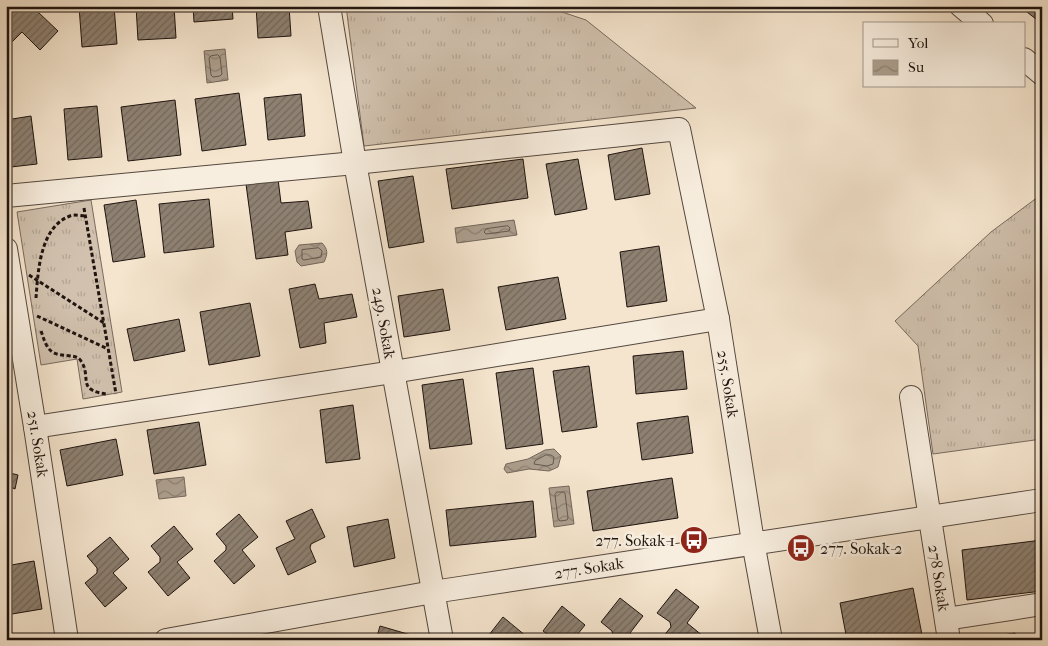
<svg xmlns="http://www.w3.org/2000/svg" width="1048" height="646" font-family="'IM FELL French Canon',serif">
<defs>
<pattern id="grass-tufts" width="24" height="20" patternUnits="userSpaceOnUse" patternTransform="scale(1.25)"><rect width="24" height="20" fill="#d1c1ae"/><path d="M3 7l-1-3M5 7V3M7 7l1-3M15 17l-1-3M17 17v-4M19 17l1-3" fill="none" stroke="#b3a594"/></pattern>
<pattern id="water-waves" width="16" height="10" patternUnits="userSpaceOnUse" patternTransform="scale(1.25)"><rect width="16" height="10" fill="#ac9e8d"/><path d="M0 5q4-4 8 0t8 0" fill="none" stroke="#8b8072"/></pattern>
<pattern id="building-hatch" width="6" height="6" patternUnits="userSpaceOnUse" patternTransform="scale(1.25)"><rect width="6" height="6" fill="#8e8172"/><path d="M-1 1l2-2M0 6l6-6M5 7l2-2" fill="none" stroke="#73685c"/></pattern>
</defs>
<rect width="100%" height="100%" fill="#f5e5ce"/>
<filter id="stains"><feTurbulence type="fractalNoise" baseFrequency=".004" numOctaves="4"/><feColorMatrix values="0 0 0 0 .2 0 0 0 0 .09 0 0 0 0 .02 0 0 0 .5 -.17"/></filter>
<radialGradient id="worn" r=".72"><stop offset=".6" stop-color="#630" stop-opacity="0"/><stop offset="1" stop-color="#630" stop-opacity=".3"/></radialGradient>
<g fill="url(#grass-tufts)" stroke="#786a5e">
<path d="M346,6H544L586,20L696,108L364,146Z"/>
<path d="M1042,194V439L933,454L918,346L895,321L991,232Z"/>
<path d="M91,200L122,392L83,399L77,359L41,365L17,212Z"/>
</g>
<g fill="url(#water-waves)" stroke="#74675b">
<path d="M225,49L228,80L207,83L204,51Z"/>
<path d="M514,220L517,235L457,243L455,228Z"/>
<path d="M322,243C328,249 328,254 324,262L301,266L297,262L295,251L299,245Z"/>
<path d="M554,449L561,456L558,467L549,471L529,469L507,473L504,469L506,464L528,459L545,450Z"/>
<path d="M184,477L186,496L159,499L156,480Z"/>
<path d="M569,486L574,524L554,527L549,488Z"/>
</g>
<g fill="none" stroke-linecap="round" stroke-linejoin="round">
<g stroke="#66594e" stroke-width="1">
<path d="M218,55L220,57L222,74L220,76L213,77L211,75L209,58L211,56Z"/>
<path d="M508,226L510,228L509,231L486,234L484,232L486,229Z"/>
<path d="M319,248L322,251L321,257L304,260L302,259V250Z"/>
<path d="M546,455H551L554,457L553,464L547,466L534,464L535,461Z"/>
<path d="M557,492H563L565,493L568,518L567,520L560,521L558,519L555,495Z"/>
</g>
</g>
<g fill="url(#building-hatch)" stroke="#1f140f">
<path d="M6,6H43L38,12L58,31L40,50L22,32L6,48Z"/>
<path d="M79,6H114L117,44L82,47Z"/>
<path d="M136,6H174L176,38L138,40Z"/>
<path d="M193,6H232L233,19L194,22Z"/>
<path d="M256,6H289L291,36L258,38Z"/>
<path d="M1019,6H1042V20L1040,22Z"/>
<path d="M239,93L246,145L202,151L195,99Z"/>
<path d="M301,94L305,136L268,140L264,98Z"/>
<path d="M175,100L181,155L128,161L121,107Z"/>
<path d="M97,106L102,157L68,160L64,109Z"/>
<path d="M31,116L37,164L11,167L6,120Z"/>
<path d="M642,148L650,194L615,200L608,155Z"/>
<path d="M523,159L528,198L452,209L446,169Z"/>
<path d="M578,159L587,209L555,215L546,164Z"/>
<path d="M413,176L424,242L389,248L378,181Z"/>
<path d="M278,179L281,203L308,201L312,228L285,232L288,255L256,259L246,184Z"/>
<path d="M209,199L214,247L164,253L159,204Z"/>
<path d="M136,200L145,257L113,262L104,205Z"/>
<path d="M659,246L667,301L627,307L620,252Z"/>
<path d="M558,277L566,319L506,330L498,287Z"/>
<path d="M315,284L319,299L352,294L357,317L324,323L326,343L300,348L289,289Z"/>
<path d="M443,289L450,330L404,337L398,296Z"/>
<path d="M250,303L260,356L209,365L200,312Z"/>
<path d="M179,319L185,351L134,361L127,329Z"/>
<path d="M683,351L687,389L636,394L633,356Z"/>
<path d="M589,366L597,427L562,432L553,371Z"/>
<path d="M533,368L543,444L506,449L496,373Z"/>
<path d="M463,379L472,444L430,449L422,385Z"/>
<path d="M353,405L360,459L326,463L320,410Z"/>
<path d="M688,416L693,453L642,460L637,423Z"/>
<path d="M199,422L206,465L154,474L147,430Z"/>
<path d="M116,439L123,475L67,486L60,450Z"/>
<path d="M6,472L18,475L15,489L6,485Z"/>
<path d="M672,478L678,518L593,531L587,491Z"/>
<path d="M533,501L536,537L450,546L446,510Z"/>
<path d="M312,509L325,537L311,544L310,548L316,562L288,575L276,548L295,539L286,521Z"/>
<path d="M239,514L258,537L242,550L255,566L234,584L214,561L226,550V546L216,534Z"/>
<path d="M388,519L395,558L354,567L347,527Z"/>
<path d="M174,526L193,549L177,562L190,578L168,596L148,572L160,562V557L151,546Z"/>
<path d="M110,537L129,559L113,573L127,588L105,607L85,583L97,573V568L87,556Z"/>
<path d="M1042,540V591L967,600L962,550Z"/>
<path d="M34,561L42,609L6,615V566Z"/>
<path d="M913,588L923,640H847L840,603Z"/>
<path d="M676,589L699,607L687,623L703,636L700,640L661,639L671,627L670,622L657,613Z"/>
<path d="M620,598L643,616L630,633L639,640H611L613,636L612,631L601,622Z"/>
<path d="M562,606L585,625L573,640H555L543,631Z"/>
<path d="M503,617L526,636L523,640H485Z"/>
<path d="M380,626L411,635L409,640H376Z"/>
<path d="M1015,633L1017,640H973Z"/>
</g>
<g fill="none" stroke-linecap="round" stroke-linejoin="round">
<defs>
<g id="minor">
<path d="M329,6L355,163L442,640"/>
<path d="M961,6L982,24"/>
<path d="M1024,59L1042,74"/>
<path d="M6,196L355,163L679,129L718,319L753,542L771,640"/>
<path d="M6,249L35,427L67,640"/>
<path d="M911,397L949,640"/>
<path d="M35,427L393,372L718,319"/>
<path d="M946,619L1042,604"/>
<path d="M166,640L433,592L1042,500"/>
</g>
</defs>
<use href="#minor" stroke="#54483f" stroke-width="24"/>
<g stroke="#1f140f" stroke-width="3" stroke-dasharray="4 2.5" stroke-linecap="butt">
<path d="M84,208L116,394"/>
<path d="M29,275L104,323"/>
<path d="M36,298C38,271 40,227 70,216C74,214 81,216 85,216"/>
<path d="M37,316L108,349"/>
<path d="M41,331C43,336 44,341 47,346C55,361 75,351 81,361C92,377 76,390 106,394"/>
</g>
<use href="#minor" stroke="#f8eedf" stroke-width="22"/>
</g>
<defs>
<symbol id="bus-disc" viewBox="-11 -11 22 22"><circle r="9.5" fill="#8f2418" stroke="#f8eedf"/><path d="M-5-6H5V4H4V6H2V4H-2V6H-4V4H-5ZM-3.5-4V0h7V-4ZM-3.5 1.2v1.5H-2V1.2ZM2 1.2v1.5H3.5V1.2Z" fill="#fff"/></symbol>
</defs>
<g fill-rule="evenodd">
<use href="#bus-disc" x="678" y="524" width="32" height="32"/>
<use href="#bus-disc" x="785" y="532" width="32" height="32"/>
</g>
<g text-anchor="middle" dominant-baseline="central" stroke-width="5" stroke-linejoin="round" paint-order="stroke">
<g font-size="16" fill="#1f140f" stroke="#f8eedf">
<text transform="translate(384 323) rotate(80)">249. Sokak</text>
<text transform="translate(728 384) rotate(81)">255. Sokak</text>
<text transform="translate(38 444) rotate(81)">251. Sokak</text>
<text transform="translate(589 568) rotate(-9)">277. Sokak</text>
<text transform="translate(939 578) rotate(81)">278 Sokak</text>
</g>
<g font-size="16" fill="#1f140f" stroke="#f8eedf" text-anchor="end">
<text x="675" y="540">277. Sokak-1</text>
<text x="820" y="548" text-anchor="start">277. Sokak-2</text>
</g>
</g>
<rect width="1048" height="646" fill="none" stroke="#f5e5ce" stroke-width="25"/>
<rect x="8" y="8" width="1033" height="631" fill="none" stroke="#1f140f" stroke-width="2.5"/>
<rect x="12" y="12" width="1023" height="621" fill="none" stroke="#1f140f"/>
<rect x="863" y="22" width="162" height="65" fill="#f8eedf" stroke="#a1978c"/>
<rect x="873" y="39" width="25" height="8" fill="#f8eedf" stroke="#a1978c"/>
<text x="908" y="48" font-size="15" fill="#1f140f">Yol</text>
<rect x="873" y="60" width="25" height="15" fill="url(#water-waves)" stroke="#a1978c"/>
<text x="908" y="72" font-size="15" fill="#1f140f">Su</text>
<rect width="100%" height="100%" filter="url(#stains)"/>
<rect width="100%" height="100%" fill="url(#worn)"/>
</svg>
